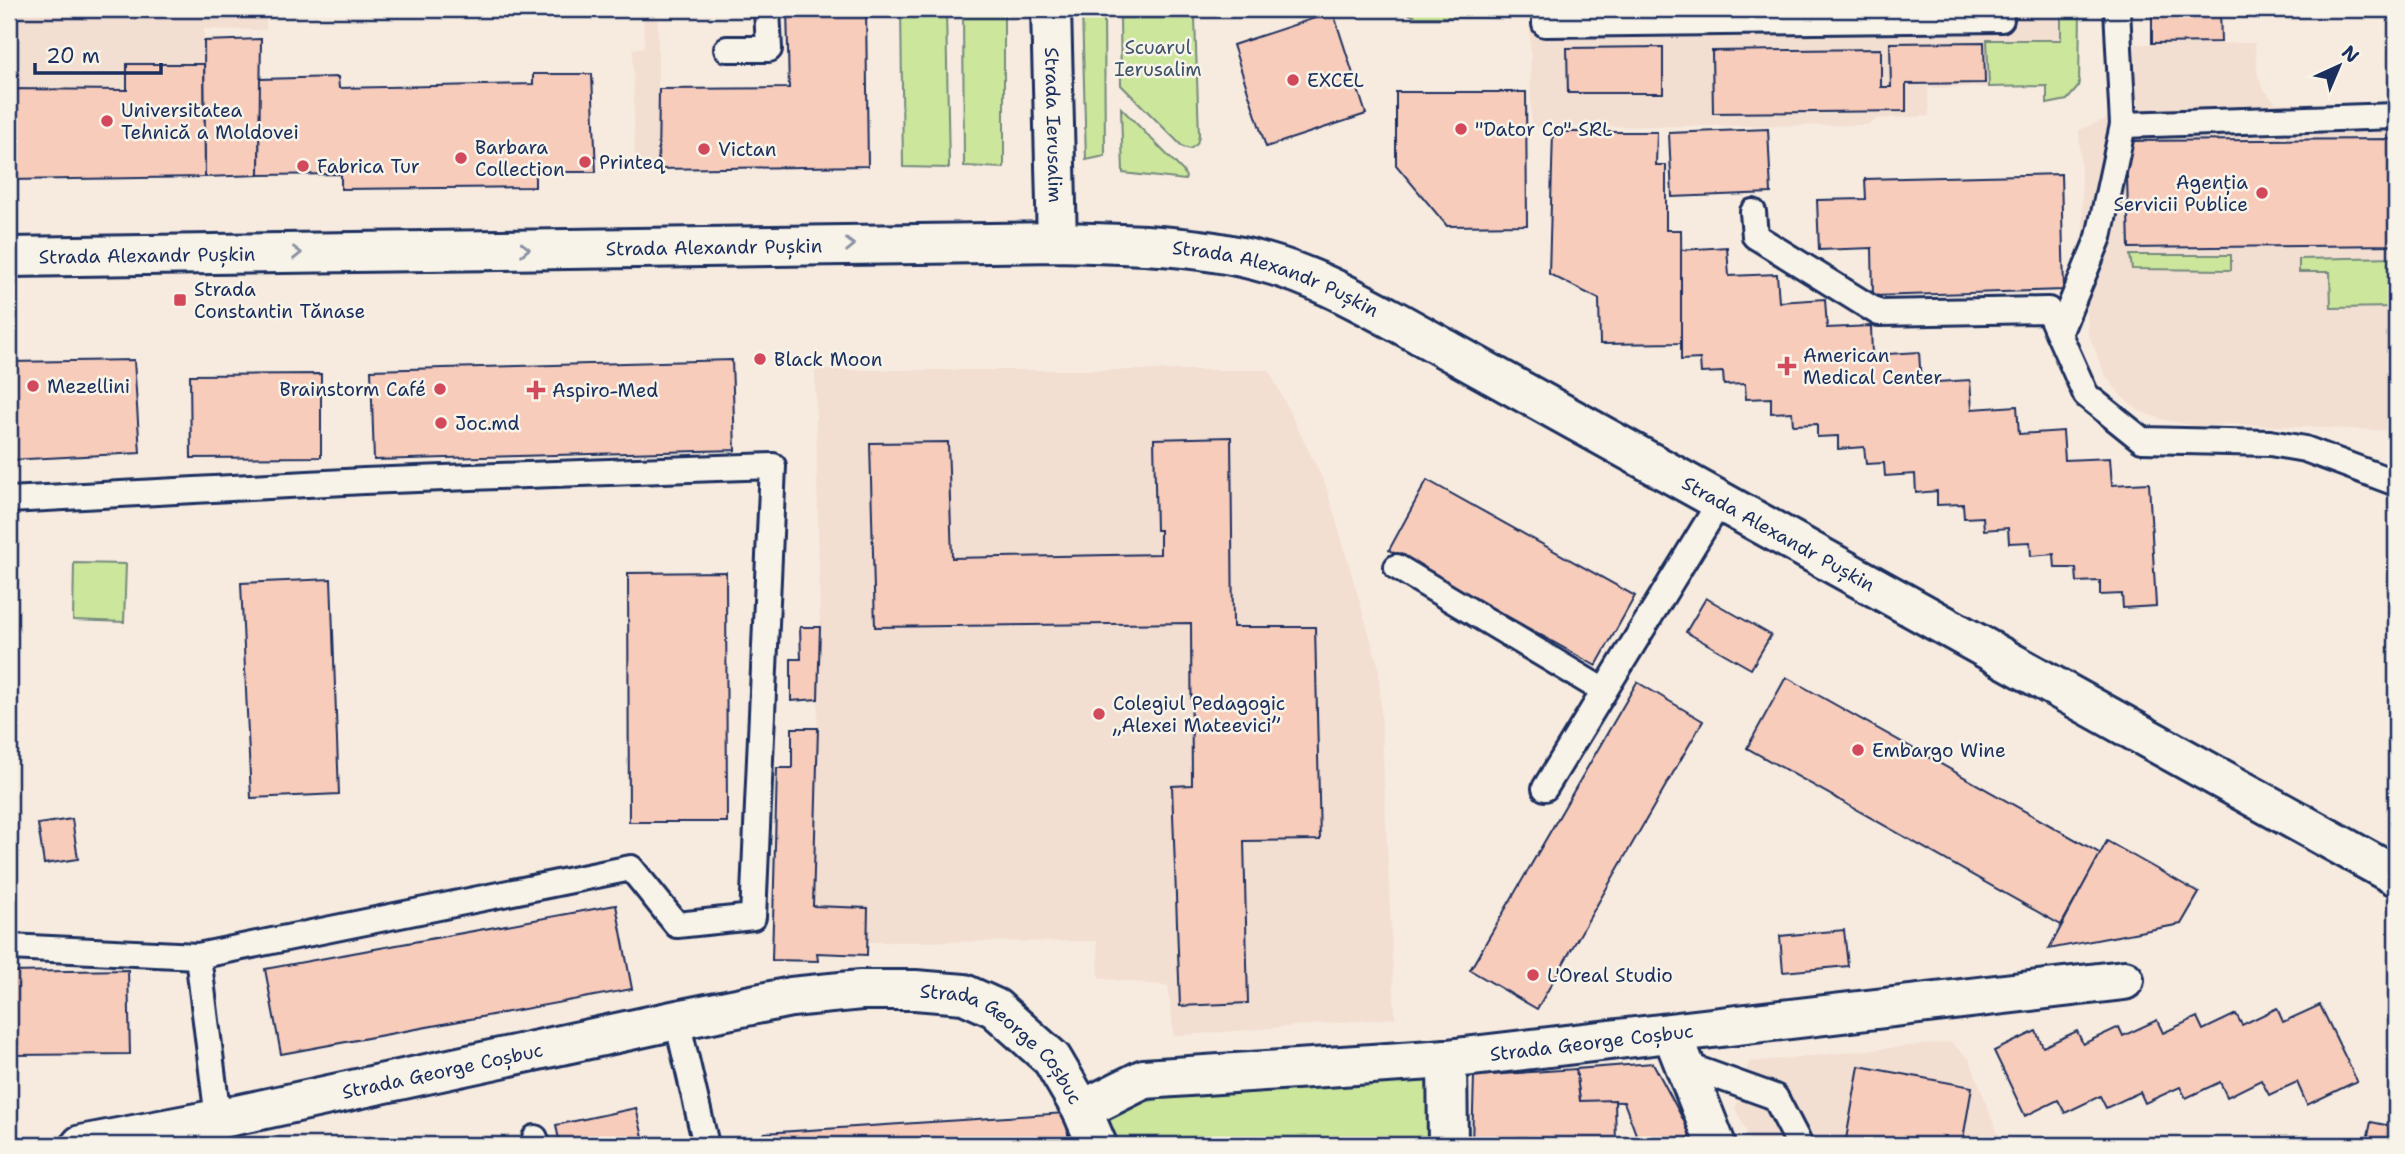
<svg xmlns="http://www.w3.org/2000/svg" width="2405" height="1154" font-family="'Shantell Sans',sans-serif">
<rect width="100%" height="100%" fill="#f7ebdf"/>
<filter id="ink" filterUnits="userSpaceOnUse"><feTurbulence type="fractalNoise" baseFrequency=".0143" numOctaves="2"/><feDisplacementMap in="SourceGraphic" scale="14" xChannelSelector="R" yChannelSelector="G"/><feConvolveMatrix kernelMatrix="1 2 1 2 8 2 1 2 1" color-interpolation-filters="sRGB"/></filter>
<g filter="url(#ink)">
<g fill="#f3ded2">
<path d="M9,9H266V30L204,29L205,177L9,180Z"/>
<path d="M643,9H658V169L635,170L633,49L644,47Z"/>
<path d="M1398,9H2080L2079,86L2067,100L2047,104V86L1928,88L1929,116L1878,119L1867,125L1531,127L1530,17H1416Z"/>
<path d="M2255,43L2258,76L2262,87L2276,103L2396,105V431L2233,424L2196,426L2163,420L2139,411L2121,396L2105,375L2088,333L2079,130L2136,107L2135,44Z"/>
<path d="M815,370H1269L1326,486L1379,668L1395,1018L1174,1036L1168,986L1099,978L1097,941L867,942L868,908L813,906L820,627Z"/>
<path d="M1951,1042L1970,1060L2002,1145H1753L1735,1108L1749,1062Z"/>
</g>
<g fill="#cce69c" stroke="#748a7d" stroke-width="2">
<path d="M901,9H946L949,168L903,167Z"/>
<path d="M963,9H1004V168L964,166Z"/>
<path d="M1082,9H1104L1105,156L1086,160Z"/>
<path d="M1407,9H1513L1518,17H1416L1407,13Z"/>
<path d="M2061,9H2080L2079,86L2067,100L2047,104V86L1989,87L1987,40H2061Z"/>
<path d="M1120,18H1195L1199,136L1197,144L1190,149L1183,147L1121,85Z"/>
<path d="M1121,108L1183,171L1186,177L1185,180L1123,173Z"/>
<path d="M2130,255H2231V270L2132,269Z"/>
<path d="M2396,257V307L2331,308L2330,272H2299V259Z"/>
<path d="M74,563L126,564L124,622L73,620Z"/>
<path d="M1432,1071L1428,1145H1109L1091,1112L1267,1078Z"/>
</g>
<g fill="#f8ccbb" stroke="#1b2f5e" stroke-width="2">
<path d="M787,9H866L868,166L658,169L659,89L789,88Z"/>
<path d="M2152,9H2220L2221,42L2152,43Z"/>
<path d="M1333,12L1366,114L1266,147L1233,45Z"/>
<path d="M261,39L259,175L205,177L204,41Z"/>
<path d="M1984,42L1985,83L1906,84V111L1713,113L1712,51L1881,49V87H1891L1890,43Z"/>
<path d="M1663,47V93H1568L1567,48Z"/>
<path d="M127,64H204L205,177L9,180V89L127,90Z"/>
<path d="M533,74H592L596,172H535V187L341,189V174L259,175L260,79L338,77L339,88L533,84Z"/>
<path d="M1396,92H1526L1527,225L1447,226L1396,165Z"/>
<path d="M1768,129L1771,193L1672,197L1669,133Z"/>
<path d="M1553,132H1657L1656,165H1666V230H1681L1682,343L1600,344L1599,299L1549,274Z"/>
<path d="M2396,139V245L2129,248L2126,141Z"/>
<path d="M2061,174L2064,290L1873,296L1872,248L1819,250L1817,200L1866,199L1865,179Z"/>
<path d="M1727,247L1729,276L1777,274L1779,302L1825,299L1827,328L1871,326L1872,355L1919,352L1921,383L1970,380L1972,409L2017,406L2019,434L2063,431L2065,460L2110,458L2112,485L2149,483L2156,606L2123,608L2122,594L2100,595V581L2077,582L2076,568H2055L2054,554L2031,556L2030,542L2009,543L2008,528L1984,530L1983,517L1964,518L1963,504L1937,505V491L1916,493L1915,474L1885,476L1884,463L1866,464L1864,447L1838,449V436L1817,437V424L1793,425L1792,412L1771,413V398L1746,399L1745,384L1724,385L1723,372L1701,373L1700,359L1681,360V250Z"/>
<path d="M134,360L140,453L9,460V362Z"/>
<path d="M732,360L735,450L374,460L371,370Z"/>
<path d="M321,374V457L191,458L190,375Z"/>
<path d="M1231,437L1233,627H1315L1320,840L1244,841L1248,1003L1180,1006L1172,786L1192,785L1191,623L875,627L870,443L948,442L952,558L1160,554V530H1156L1154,439Z"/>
<path d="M1427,480L1635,596L1596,666L1389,550Z"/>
<path d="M726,572L727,822H629L628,573Z"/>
<path d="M331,579L339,794L251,798L241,583Z"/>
<path d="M1706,598L1771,635L1751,669L1686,632Z"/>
<path d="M800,627H820L818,699L791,701V659H801Z"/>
<path d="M1786,677L2101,854L2061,925L1747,748Z"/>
<path d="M1637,682L1703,721L1537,1009L1470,970Z"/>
<path d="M792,728H818L813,906L868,908L867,955L817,953L818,961L772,960L777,768H792Z"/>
<path d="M72,819L78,859L44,864L38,824Z"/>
<path d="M2107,841L2199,893L2181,924L2049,949Z"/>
<path d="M616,905L632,989L281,1054L265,969Z"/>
<path d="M1844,930L1848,966L1783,972L1780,936Z"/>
<path d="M128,970L130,1054L9,1055V972Z"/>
<path d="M2320,1005L2357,1081L2307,1105L2297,1082L2269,1095L2261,1080L2227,1097L2220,1082L2186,1098L2180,1087L2145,1103L2140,1092L2106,1108L2100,1096L2065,1113L2058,1100L2025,1116L1994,1051L2036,1031L2043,1047L2077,1031L2083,1044L2119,1027L2123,1036L2157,1020L2163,1033L2197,1017L2203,1030L2236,1014L2242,1025L2277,1008L2283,1022Z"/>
<path d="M1653,1063L1692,1136L1674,1145H1640L1624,1102L1580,1101L1576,1069Z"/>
<path d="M1859,1066L1972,1087L1962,1145H1845Z"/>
<path d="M1576,1069L1580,1101L1615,1100L1616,1145H1526V1137H1517V1145H1472L1474,1076Z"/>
<path d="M636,1108L645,1145H560L556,1125Z"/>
<path d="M1066,1113L1069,1145H765L764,1133Z"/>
<path d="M2371,1122L2396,1127V1145H2366Z"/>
</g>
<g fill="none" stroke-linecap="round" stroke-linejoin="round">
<defs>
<g id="lane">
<path d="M1545,9V24L2001,19"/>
<path d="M727,49H769L767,9"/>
<path d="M2123,125L2396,116"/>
<path d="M1753,212L1755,236L1879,313L2048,310L2086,395L2142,440L2270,443L2305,449L2396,483"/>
<path d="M2059,334L2099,237L2123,125L2117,9"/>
<path d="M9,500L364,481L773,466L753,917L677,925L631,868L198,956L218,1119"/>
<path d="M1397,567L1604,691"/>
<path d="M1545,788L1721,500"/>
<path d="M9,947L198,956"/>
<path d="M677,1020L706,1145"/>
<path d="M1683,1064L1775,1097L1800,1145"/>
<path d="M535,1138L537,1145"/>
</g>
<g id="street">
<path d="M1672,1033L1716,1145"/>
<path d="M1447,1059L1448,1145"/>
<path d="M1082,1110L1097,1145"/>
<path id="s1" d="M81,1145L218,1119L677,1020L791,997L861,990H915L964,994L995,1008L1052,1059L1082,1110L1144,1079L1447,1059L2124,980"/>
</g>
<g id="secondary">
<path id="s2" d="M1051,9L1057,242"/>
<path id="s3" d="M9,257L1057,242C1127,244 1201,244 1269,264C1312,276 1351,297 1390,318L2396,876"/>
</g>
</defs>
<use href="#lane" stroke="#1b2f5e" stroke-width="30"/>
<use href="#street" stroke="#1b2f5e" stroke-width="44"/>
<use href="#secondary" stroke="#1b2f5e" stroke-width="44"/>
<use href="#lane" stroke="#f7f3e8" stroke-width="24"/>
<use href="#street" stroke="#f7f3e8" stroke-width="38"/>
<use href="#secondary" stroke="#f7f3e8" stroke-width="38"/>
</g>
<defs><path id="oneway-chevron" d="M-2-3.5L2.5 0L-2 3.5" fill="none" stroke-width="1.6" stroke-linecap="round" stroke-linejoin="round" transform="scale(1.75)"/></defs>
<g stroke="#8991a3">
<use href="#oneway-chevron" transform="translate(850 245) rotate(-1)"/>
<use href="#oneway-chevron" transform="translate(525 249) rotate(-1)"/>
<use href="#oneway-chevron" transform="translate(297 253) rotate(-1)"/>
</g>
</g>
<g fill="#d1495b" stroke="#f7f3e8" stroke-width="2.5">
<circle cx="1293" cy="80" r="7"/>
<circle cx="107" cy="121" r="7"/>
<circle cx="1461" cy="129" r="7"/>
<circle cx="704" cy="149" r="7"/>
<circle cx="461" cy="158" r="7"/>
<circle cx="585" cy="162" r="7"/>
<circle cx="303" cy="166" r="7"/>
<circle cx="2262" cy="193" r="7"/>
<rect x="173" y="293" width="14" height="14" rx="3.5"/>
<circle cx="760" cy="359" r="7"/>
<path d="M1783.5 355.5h7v7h7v7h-7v7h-7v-7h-7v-7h7z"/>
<circle cx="33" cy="386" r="7"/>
<circle cx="440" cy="389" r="7"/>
<path d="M532.5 379.5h7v7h7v7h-7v7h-7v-7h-7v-7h7z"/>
<circle cx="441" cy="423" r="7"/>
<circle cx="1099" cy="714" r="7"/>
<circle cx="1858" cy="750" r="7"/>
<circle cx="1533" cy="975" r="7"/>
</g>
<g text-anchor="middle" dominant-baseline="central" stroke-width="5" stroke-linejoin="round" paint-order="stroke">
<g font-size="19" fill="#3e546a" stroke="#f7f3e8">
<text x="1158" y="47">Scuarul<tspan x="1158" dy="22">Ierusalim</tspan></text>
</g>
<g font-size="19" fill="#1b2f5e" stroke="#f7f3e8" text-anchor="start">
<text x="1307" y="80">EXCEL</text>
<text x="121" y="110">Universitatea<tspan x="121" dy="22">Tehnică a Moldovei</tspan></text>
<text x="1475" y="129">"Dator Co" SRL</text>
<text x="475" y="147">Barbara<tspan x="475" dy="22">Collection</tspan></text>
<text x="718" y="149">Victan</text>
<text x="599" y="162">Printeq</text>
<text x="317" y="166">Fabrica Tur</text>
<text x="2248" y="182" text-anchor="end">Agenția<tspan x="2248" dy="22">Servicii Publice</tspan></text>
<text x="194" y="289">Strada<tspan x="194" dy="22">Constantin Tănase</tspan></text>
<text x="1803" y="355">American<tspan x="1803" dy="22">Medical Center</tspan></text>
<text x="774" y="359">Black Moon</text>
<text x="47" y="386">Mezellini</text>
<text x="426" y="389" text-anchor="end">Brainstorm Café</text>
<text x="552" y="390">Aspiro-Med</text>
<text x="455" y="423">Joc.md</text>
<text x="1113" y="703">Colegiul Pedagogic<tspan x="1113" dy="22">„Alexei Mateevici”</tspan></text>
<text x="1872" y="750">Embargo Wine</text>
<text x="1547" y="975">L'Oreal Studio</text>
</g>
<g font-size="19" fill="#1b2f5e" stroke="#f7f3e8">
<text stroke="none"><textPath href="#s2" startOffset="116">Strada Ierusalim</textPath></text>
<text stroke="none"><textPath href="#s3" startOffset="705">Strada Alexandr Pușkin</textPath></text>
<text stroke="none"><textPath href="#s3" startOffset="138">Strada Alexandr Pușkin</textPath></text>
<text stroke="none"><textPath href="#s3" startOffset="1272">Strada Alexandr Pușkin</textPath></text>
<text stroke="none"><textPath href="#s3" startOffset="1839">Strada Alexandr Pușkin</textPath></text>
<text stroke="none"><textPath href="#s1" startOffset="1587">Strada George Coșbuc</textPath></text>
<text stroke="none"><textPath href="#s1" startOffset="957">Strada George Coșbuc</textPath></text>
<text stroke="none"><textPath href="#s1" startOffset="369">Strada George Coșbuc</textPath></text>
</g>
</g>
<rect width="2405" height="1154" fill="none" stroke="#f7f3e8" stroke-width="35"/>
<rect x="18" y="18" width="2370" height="1119" fill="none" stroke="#1b2f5e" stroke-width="2.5" filter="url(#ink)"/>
<g transform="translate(2339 66) rotate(44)" stroke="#f7f3e8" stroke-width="5" paint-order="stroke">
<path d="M0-5L12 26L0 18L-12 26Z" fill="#1b2f5e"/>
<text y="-10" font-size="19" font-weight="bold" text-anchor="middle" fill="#1b2f5e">N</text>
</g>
<path d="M35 63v10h126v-10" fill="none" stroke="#1b2f5e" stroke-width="3.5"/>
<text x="46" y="63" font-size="21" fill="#1b2f5e" stroke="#f7f3e8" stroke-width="5" paint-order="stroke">20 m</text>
</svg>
